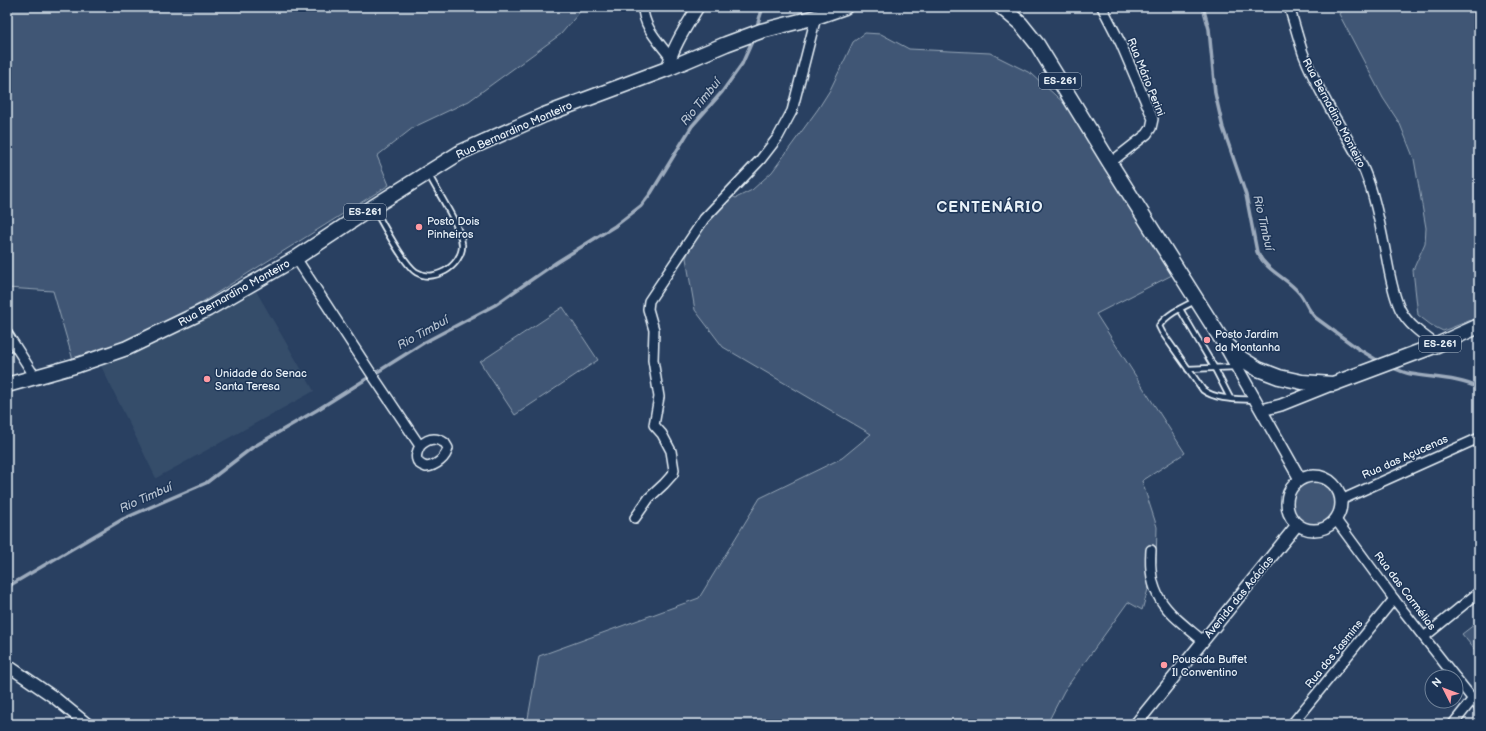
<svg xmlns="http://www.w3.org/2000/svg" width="1486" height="731" font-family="'Balsamiq Sans',sans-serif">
<rect width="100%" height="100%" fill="#294061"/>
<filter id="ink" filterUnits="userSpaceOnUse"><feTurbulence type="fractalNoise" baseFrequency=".025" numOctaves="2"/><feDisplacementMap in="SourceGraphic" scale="8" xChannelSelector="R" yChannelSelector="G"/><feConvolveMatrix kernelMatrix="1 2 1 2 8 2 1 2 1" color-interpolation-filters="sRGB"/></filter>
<g filter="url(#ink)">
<path fill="#364d6b" d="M256,291L314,391L156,478L101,366Z"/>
<g fill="#415774" stroke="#94a4b6">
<path d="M7,7H584L561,34L469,101L414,127L377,156L389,185L172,321L135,338L73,360L53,291L7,288Z"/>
<path d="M1344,7H1479V317L1443,331L1431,325L1418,315L1413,270L1425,243L1426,228L1414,159L1400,124L1383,98L1339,14Z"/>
<path d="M865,33L881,34L909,49L990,53L1032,74L1078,116L1174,274L1096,314L1185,453L1142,481L1157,527L1156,562L1142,610L1128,602L1064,691L1047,724H527L539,656L699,598L760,498L842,458L871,434L723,347L695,310L686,258L700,225L725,193L736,198L752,190L772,172L818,109L830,90L847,55L853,42Z"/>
<path d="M563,307L598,360L515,415L480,362Z"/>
<circle cx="1313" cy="504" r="22"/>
<path d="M1479,621V655L1462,634Z"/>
</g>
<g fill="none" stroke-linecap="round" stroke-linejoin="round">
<g stroke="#9dabbd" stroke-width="3.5">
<path d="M1203,7L1209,29L1215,93L1223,128L1246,195L1257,252C1268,273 1287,277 1300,294C1306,302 1308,311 1316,318L1357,348L1380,362"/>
<path d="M756,29L763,7"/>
<path d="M1391,367C1397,369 1404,373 1411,374C1434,378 1459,378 1479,388"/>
<path d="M7,587L123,519L206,483L253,447L317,410L425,342L495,305L557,262L615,226L641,206L651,193L692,126L722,92L742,64L754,37"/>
</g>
<defs>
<g id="service">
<path d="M374,208C382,223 404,264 416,272C426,278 435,276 445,271C454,266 463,255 462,244C461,227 437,191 429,175"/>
<path d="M1195,301C1183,307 1167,314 1159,326L1162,332L1203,390C1216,400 1238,399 1254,400"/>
<path d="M1180,309L1214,367L1230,398"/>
<path d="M1188,369L1236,367"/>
</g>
<g id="minor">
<path d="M643,7C643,27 659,42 670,57"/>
<path d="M1102,7L1121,44L1153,119L1151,128L1147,134L1110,163"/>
<path d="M1289,7C1294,22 1298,38 1303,53C1310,71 1318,87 1327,103C1342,132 1360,154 1370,186C1378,210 1382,235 1387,260C1390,276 1393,294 1400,309C1408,325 1423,335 1437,345"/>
<path d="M296,258L369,370L420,446C415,455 414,463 426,467C436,466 446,458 448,448L445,443C436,437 428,438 420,446"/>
<path d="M7,333L35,377"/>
<path d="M1341,500L1479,438"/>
<path d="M635,518L649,498L664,484L673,474L674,470L671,451L662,434L654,425L659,397L653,360L654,330L648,309L649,301L704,219L761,159L778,137L792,111L816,17"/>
<path d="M1336,520L1394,599L1455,677"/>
<path d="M1151,550C1147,600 1169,612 1203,641"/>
<path d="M1424,637L1479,592"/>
<path d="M1456,678L1479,707"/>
<path d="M1292,724L1394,599"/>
<path d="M1453,724L1472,700"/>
</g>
<g id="tertiary">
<path d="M667,69C673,46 686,27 698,7"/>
<path d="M1226,348L1300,479"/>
<path d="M1262,410L1281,405L1331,385"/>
<circle cx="1314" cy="503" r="27"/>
<path d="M7,665L55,698L87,724"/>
<path d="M1136,724L1297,525"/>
</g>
<g id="primary">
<path d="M1001,7L1021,24L1037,44L1110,163L1222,340L1242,359L1258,369L1279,377L1302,382L1333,384L1437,345L1479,326"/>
<path d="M7,385L78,365L127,348L208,309L296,258L373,207L461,152L544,115L667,69L726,44L761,31L816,17L845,7"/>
</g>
</defs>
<use href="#service" stroke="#e8f1f8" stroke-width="8"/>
<use href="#minor" stroke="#e8f1f8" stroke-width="12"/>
<use href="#tertiary" stroke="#e8f1f8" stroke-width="14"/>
<use href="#primary" stroke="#e8f1f8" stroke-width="17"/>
<use href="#service" stroke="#1d3557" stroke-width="4.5"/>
<use href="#minor" stroke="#1d3557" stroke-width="9"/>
<use href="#tertiary" stroke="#1d3557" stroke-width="11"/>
<use href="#primary" stroke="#1d3557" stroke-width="14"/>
</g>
</g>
<g fill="#ff9aa2" stroke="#1d3557" stroke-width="1.5">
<circle cx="419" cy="227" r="4"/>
<circle cx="1207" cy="340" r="4"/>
<circle cx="207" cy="379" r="4"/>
<circle cx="1164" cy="665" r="4"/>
</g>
<g text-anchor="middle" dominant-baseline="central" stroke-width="3" stroke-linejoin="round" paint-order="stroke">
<g fill="#1d3557" stroke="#abb9c8" stroke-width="1">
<rect x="1039" y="73" width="42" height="16" rx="3"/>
<rect x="344" y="204" width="42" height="16" rx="3"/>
<rect x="1419" y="336" width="42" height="16" rx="3"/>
</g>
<g font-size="10" font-weight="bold" fill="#e8f1f8">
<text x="1060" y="81">ES-261</text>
<text x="365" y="212">ES-261</text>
<text x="1440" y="344">ES-261</text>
</g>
<g font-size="11" fill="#e8f1f8" stroke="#1d3557">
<text transform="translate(1146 77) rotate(68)">Rua Mário Perini</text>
<text transform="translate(1334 113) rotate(62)">Rua Bernadino Monteiro</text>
<text transform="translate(514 130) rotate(-24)">Rua Bernardino Monteiro</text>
<text transform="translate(234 293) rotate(-29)">Rua Bernardino Monteiro</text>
<text transform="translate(1405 457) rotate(-24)">Rua das Açucenas</text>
<text transform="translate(1405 591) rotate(53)">Rua das Carmélias</text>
<text transform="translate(1239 597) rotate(-51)">Avenida das Acácias</text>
<text transform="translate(1334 654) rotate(-51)">Rua dos Jasmins</text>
</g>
<g font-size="11" fill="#e8f1f8" stroke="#1d3557" text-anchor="start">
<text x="427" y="221">Posto Dois<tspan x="427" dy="13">Pinheiros</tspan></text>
<text x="1215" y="334">Posto Jardim<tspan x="1215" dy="13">da Montanha</tspan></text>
<text x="215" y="373">Unidade do Senac<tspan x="215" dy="13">Santa Teresa</tspan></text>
<text x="1172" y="659">Pousada Buffet<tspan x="1172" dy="13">Il Conventino</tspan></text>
</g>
<g font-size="12" font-style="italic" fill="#b6c2d0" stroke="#1d3557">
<text transform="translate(701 102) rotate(-51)">Rio Timbuí</text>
<text transform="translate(1263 223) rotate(77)">Rio Timbuí</text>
<text transform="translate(423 333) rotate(-29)">Rio Timbuí</text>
<text transform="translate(146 498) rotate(-24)">Rio Timbuí</text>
</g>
<g font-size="15" font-weight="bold" letter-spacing="1" fill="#e8f1f8" stroke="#1d3557">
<text x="990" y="207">CENTENÁRIO</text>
</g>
</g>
<rect width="1486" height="731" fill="none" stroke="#1d3557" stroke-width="24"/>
<rect x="12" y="12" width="1462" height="707" fill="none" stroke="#e8f1f8" stroke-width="1.5" filter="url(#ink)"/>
<g transform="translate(1444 689) rotate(312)"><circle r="19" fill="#1d3557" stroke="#6e8097"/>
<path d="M0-3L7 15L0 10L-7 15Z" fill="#ff9aa2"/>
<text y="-6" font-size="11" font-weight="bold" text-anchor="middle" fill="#e8f1f8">N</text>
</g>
</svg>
